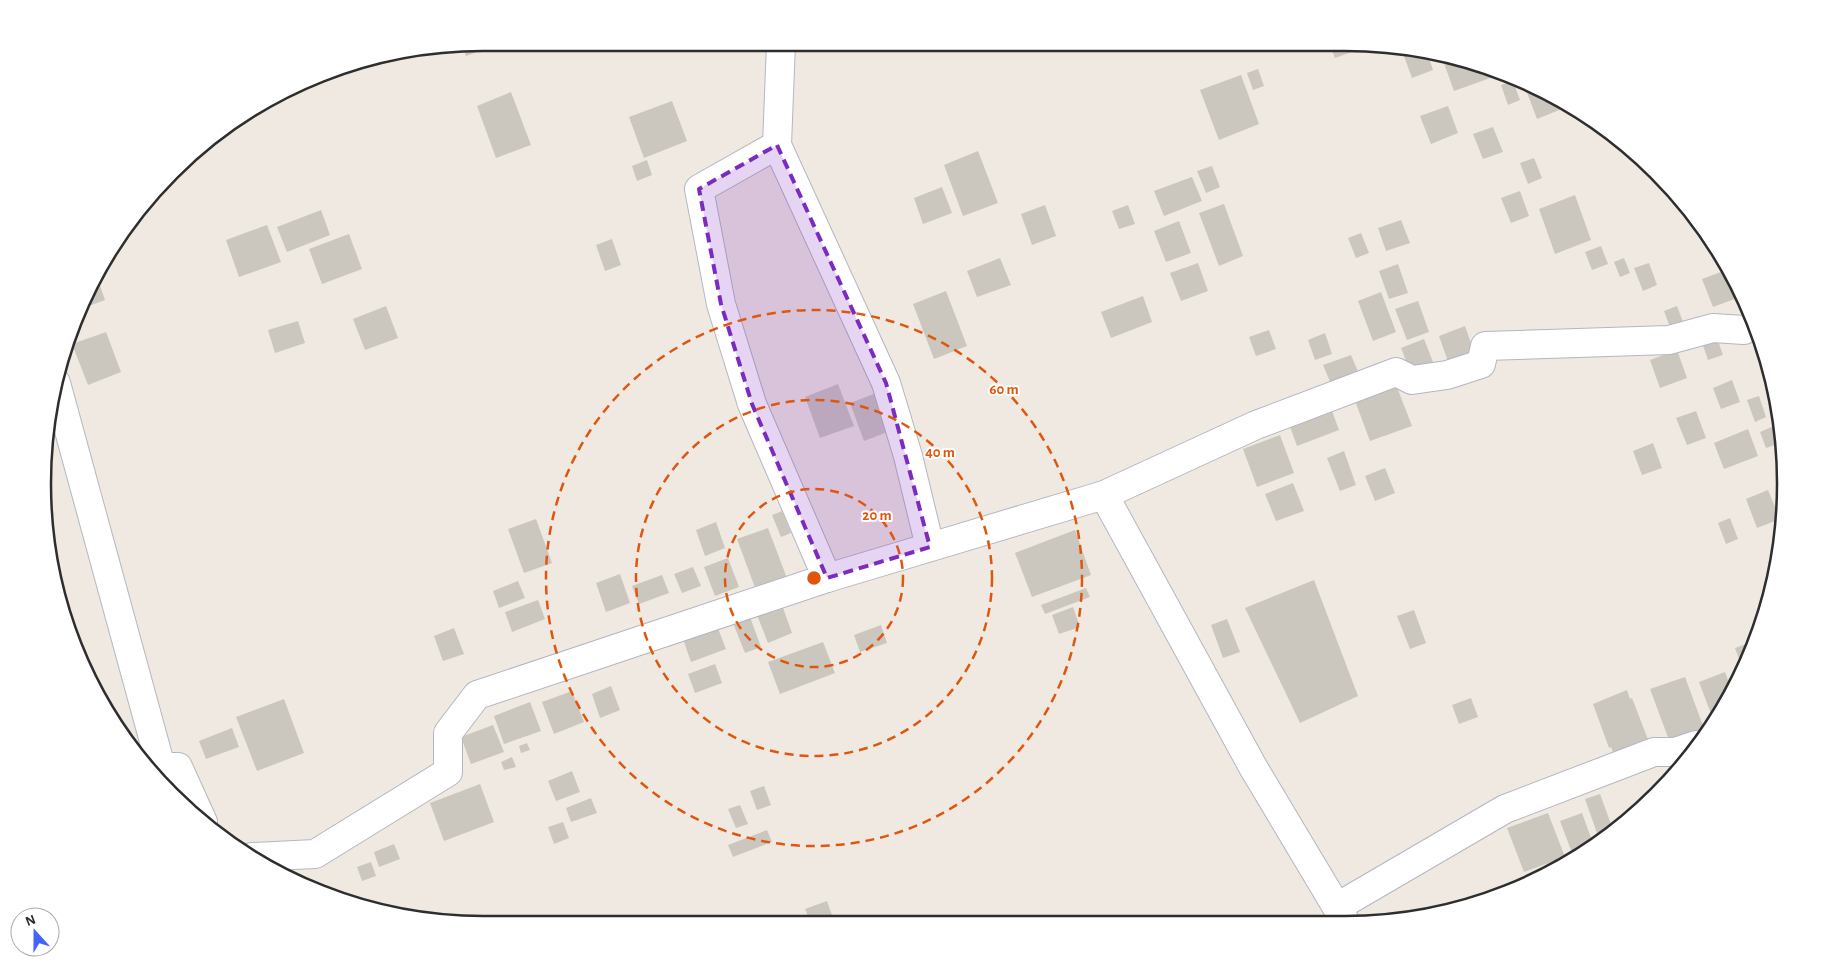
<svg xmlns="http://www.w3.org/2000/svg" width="1828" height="967" font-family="'Alegreya Sans',sans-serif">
<rect width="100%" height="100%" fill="#efe9e1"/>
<g fill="#cbc7bf">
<path d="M484,42L501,43L466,56L462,46Z"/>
<path d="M1329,43H1373L1374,44L1335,58Z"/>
<path d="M1401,48L1427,52L1433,70L1412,78Z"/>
<path d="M1441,55L1459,58L1490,69L1493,77L1454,91Z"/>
<path d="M1258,69L1264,86L1253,90L1247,73Z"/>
<path d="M1241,75L1259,124L1219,140L1200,90Z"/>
<path d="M1513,81L1520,100L1508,105L1501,85Z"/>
<path d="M1535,86L1540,88L1569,106L1537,119L1526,90Z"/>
<path d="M511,92L531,145L496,158L477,106Z"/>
<path d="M672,101L687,141L644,158L629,117Z"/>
<path d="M1448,106L1458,133L1431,144L1420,116Z"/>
<path d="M1493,127L1503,152L1483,159L1473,134Z"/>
<path d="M978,151L998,203L963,216L944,165Z"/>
<path d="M1534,158L1542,178L1528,184L1520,163Z"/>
<path d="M647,160L652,175L637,181L632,166Z"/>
<path d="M1212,166L1220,187L1206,193L1197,171Z"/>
<path d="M1192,177L1202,201L1164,216L1154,191Z"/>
<path d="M942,187L952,213L923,224L914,198Z"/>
<path d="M1520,191L1529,216L1511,223L1501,198Z"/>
<path d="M1575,195L1591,240L1555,254L1539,209Z"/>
<path d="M1224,204L1243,256L1219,266L1199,213Z"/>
<path d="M1045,205L1056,236L1032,245L1021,214Z"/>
<path d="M1128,205L1135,224L1119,229L1112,211Z"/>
<path d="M321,210L330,235L287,252L277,227Z"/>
<path d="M1401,220L1410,243L1386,251L1378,228Z"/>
<path d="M1179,221L1191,253L1166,262L1154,231Z"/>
<path d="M267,225L281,262L239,277L226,240Z"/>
<path d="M1361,233L1369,253L1356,258L1348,238Z"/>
<path d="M349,234L362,269L322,284L309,249Z"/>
<path d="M612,239L621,265L605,271L596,245Z"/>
<path d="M1601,246L1608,264L1592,270L1585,252Z"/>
<path d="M1000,258L1011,285L977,297L967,271Z"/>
<path d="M1624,258L1630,273L1620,277L1614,262Z"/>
<path d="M1198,263L1208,291L1181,301L1170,273Z"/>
<path d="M1649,263L1657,285L1643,291L1634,268Z"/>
<path d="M1398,264L1408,293L1389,299L1379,271Z"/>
<path d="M1729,269L1740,297L1713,307L1702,279Z"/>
<path d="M98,280L105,300L86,307L97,282Z"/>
<path d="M946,291L967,346L934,359L913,304Z"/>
<path d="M1381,292L1396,332L1373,341L1358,301Z"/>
<path d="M1143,296L1152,322L1111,338L1101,312Z"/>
<path d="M1418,301L1429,332L1407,340L1395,309Z"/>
<path d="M386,306L398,338L365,350L353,319Z"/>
<path d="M1677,306L1686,330L1673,335L1664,311Z"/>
<path d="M298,321L305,343L275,353L268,330Z"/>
<path d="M1465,326L1477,360L1451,370L1439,336Z"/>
<path d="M1269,330L1276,349L1256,356L1249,337Z"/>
<path d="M106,332L121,372L88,385L72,344Z"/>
<path d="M1715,332L1723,355L1708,360L1700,337Z"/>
<path d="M1325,333L1332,354L1315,360L1308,340Z"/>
<path d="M1760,336L1767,363L1762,365L1753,339Z"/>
<path d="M1424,339L1433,362L1410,371L1401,348Z"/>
<path d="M1677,350L1687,378L1660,388L1650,360Z"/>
<path d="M1351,355L1359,374L1331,384L1323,365Z"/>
<path d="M1732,380L1740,402L1721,409L1713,388Z"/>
<path d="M1395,382L1412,426L1370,441L1354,398Z"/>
<path d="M838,384L854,426L820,438L805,397Z"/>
<path d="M879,392L893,430L864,441L850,403Z"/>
<path d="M1759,396L1766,417L1755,422L1747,400Z"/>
<path d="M1330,406L1339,430L1297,446L1288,421Z"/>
<path d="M1696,411L1706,438L1687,445L1676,418Z"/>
<path d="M1774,426L1781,443L1766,448L1760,432Z"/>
<path d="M1748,429L1758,456L1724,469L1714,443Z"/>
<path d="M1280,435L1294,473L1257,487L1243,449Z"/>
<path d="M1653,443L1662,468L1642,475L1633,451Z"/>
<path d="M1344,451L1356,485L1340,491L1327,458Z"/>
<path d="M1385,468L1395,493L1375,501L1365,476Z"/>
<path d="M1293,483L1304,511L1276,521L1265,494Z"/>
<path d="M1768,490L1780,519L1757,528L1746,499Z"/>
<path d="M782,511L791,533L781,537L772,515Z"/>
<path d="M1730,518L1738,539L1726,544L1718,523Z"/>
<path d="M536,519L552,563L524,573L508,529Z"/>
<path d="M716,522L725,548L705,556L696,530Z"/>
<path d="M768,528L788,581L757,593L737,539Z"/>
<path d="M1075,530L1091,575L1032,597L1015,553Z"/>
<path d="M728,558L739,587L715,596L704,567Z"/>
<path d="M693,567L701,586L682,593L674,574Z"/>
<path d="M620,574L630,603L606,612L596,583Z"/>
<path d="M662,575L669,593L639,604L632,586Z"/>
<path d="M1314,580L1358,696L1300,723L1245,608Z"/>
<path d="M518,581L525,598L499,608L493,591Z"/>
<path d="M1086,588L1090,597L1045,614L1041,605Z"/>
<path d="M538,600L545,619L512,632L505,612Z"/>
<path d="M782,605L792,633L768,643L757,615Z"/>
<path d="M1073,607L1080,627L1059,634L1052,615Z"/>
<path d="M1414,610L1426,643L1410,649L1397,616Z"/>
<path d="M750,617L761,647L745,653L733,623Z"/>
<path d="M1227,619L1240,652L1223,658L1211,625Z"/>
<path d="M881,625L887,643L860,652L854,635Z"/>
<path d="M717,626L726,649L691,662L683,639Z"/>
<path d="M454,628L464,654L443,661L434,636Z"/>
<path d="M1754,641L1743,670L1735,648Z"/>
<path d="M823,642L835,673L780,694L768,662Z"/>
<path d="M715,664L722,683L695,693L688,674Z"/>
<path d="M1725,672L1732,691L1713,719L1699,682Z"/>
<path d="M1685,677L1705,731L1701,738L1672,748L1650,689Z"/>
<path d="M611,686L620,710L600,718L592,694Z"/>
<path d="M1627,690L1630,699L1632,698L1649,742L1614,755L1611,747L1609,748L1593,704Z"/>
<path d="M572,691L584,722L554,734L542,702Z"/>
<path d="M1471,698L1478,717L1459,724L1452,705Z"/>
<path d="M284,699L304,753L257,771L236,717Z"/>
<path d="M530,702L541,731L504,744L494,716Z"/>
<path d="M493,725L504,752L471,764L461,737Z"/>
<path d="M232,728L239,747L206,759L199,741Z"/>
<path d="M527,743L530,750L521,753L519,746Z"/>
<path d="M512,757L516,767L504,770L501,762Z"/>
<path d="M572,771L580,792L556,801L548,781Z"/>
<path d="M480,784L494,822L444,841L430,803Z"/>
<path d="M764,786L771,805L757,810L750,791Z"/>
<path d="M1600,794L1612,827L1597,833L1585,799Z"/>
<path d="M591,798L597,813L571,822L566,808Z"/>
<path d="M740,805L748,824L736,828L728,809Z"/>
<path d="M1548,813L1565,857L1524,872L1507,828Z"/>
<path d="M1582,813L1594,846L1574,858L1560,821Z"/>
<path d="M563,822L569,838L554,844L548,827Z"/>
<path d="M767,830L772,842L733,857L728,845Z"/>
<path d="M394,844L400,859L379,867L374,852Z"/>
<path d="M371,862L376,876L362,881L357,867Z"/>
<path d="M827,901L834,921L810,922L805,909Z"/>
</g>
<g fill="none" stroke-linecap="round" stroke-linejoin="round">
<defs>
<g id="street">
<path d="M777,145L886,383L908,456L930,547"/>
<path d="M56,383L161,767L151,773"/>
<path d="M1104,495L1256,425L1396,372L1412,380L1447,375L1481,364L1485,346L1669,340L1713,328L1744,330"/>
<path d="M827,578L1104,495L1253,767L1345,921"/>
<path d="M147,767H178L203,822"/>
<path d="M252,857L315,854L448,772V733L477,695L827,578L752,404L721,304L699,189L777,145L781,43"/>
<path d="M1337,907L1505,809L1654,752H1675L1696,745"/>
</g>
</defs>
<use href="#street" stroke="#b4b7c1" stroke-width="30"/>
<use href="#street" stroke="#fff" stroke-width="28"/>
</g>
<path fill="#7b2cbf" fill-opacity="0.2" stroke="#7b2cbf" stroke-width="4" stroke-dasharray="10 6" stroke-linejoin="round" d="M777,145L886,383L930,547L827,578L752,404L721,304L699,189Z"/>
<g fill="none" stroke="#df570e" stroke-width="2.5" stroke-dasharray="9 6">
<circle cx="814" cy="578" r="89"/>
<circle cx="814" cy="578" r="178"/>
<circle cx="814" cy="578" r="268"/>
</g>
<path d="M0 0H1828V967H0ZM483 51H1345A432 432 0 0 1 1777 483V484A432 432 0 0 1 1345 916H483A432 432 0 0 1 51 484V483A432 432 0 0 1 483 51Z" fill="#fff" fill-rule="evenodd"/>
<path fill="none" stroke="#2e2e2e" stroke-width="2.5" d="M483 51H1345A432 432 0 0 1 1777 483V484A432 432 0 0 1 1345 916H483A432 432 0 0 1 51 484V483A432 432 0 0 1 483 51Z"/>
<circle cx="814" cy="578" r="8" fill="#df570e" stroke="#fff" stroke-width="2.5"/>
<g font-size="15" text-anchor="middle" font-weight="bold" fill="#df570e" stroke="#fff" stroke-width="4" stroke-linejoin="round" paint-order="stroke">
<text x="1004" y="394">60 m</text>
<text x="940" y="457">40 m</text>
<text x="877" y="520">20 m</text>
</g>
<g transform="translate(35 932) rotate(339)"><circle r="24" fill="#ffffff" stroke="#ababab"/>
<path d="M0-4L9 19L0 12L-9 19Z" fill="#4264fb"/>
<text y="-8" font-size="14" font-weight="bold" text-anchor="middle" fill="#2e2e2e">N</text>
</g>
</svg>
